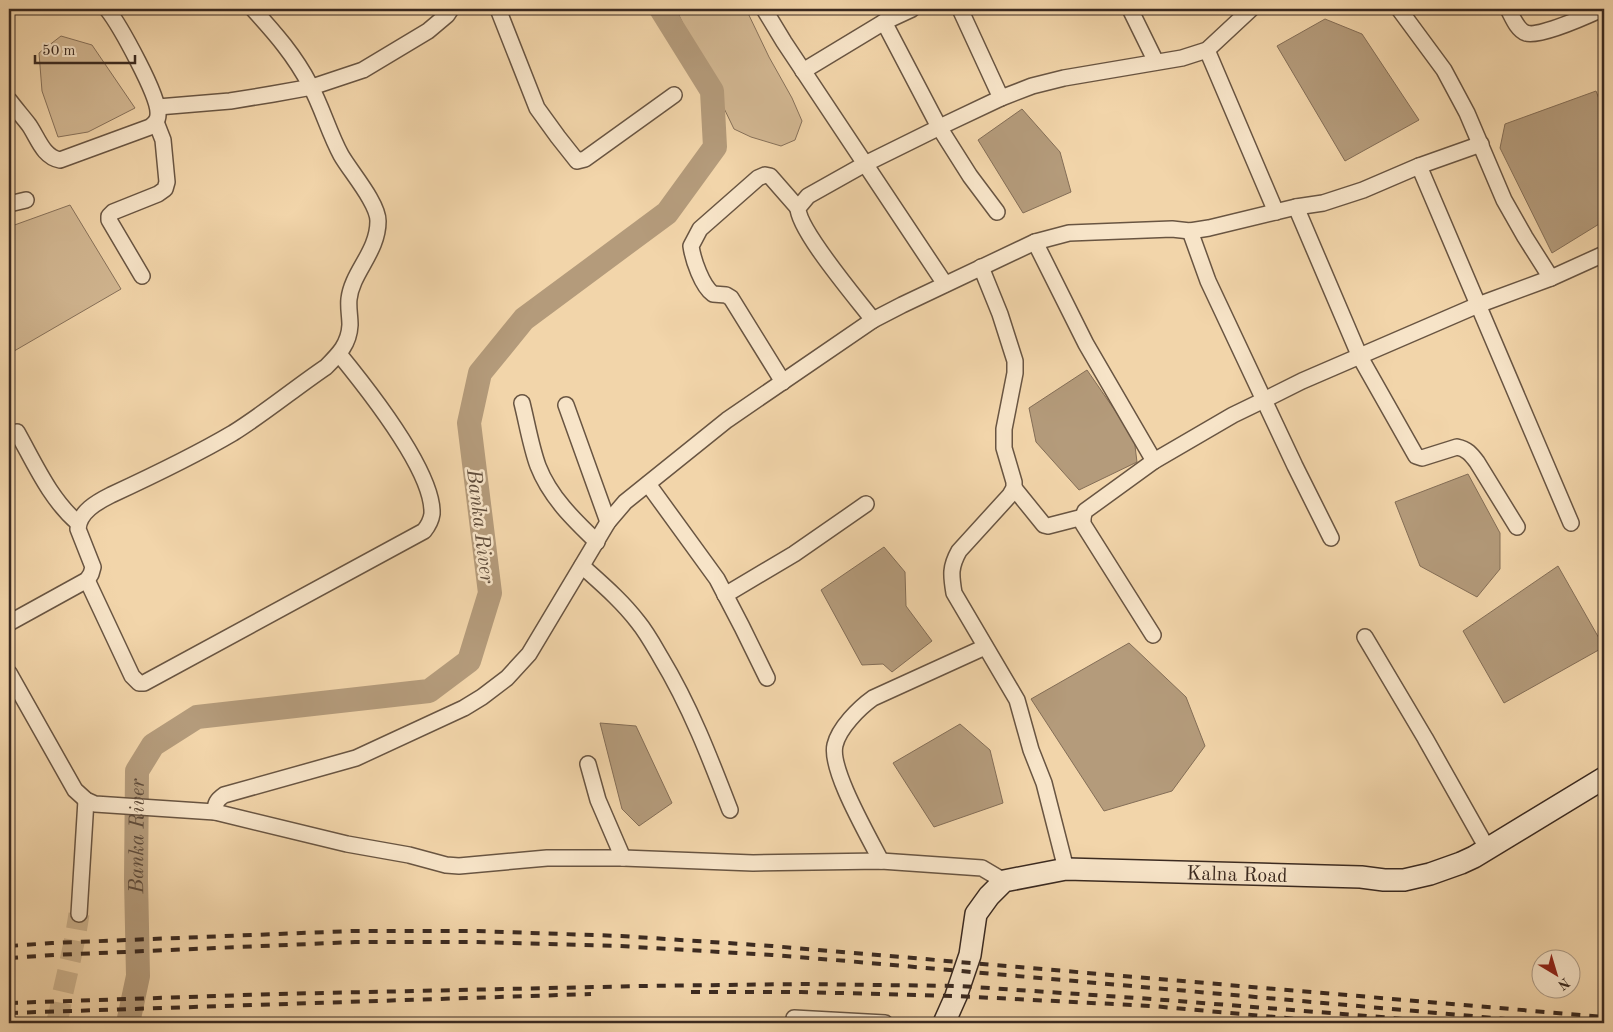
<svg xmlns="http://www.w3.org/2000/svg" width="1613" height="1032" viewBox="0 0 1613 1032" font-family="'Old Standard TT',serif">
<rect width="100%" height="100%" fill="#f2d5aa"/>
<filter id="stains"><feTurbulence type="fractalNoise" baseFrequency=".004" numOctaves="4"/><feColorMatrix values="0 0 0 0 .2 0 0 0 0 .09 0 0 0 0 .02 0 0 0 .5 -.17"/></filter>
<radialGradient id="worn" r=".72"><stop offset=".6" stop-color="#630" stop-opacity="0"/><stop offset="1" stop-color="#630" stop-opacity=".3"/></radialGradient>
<g fill="#d3b893" stroke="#87715a">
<polygon points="676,9 746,9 769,57 792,98 802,121 795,140 781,146 751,137 734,129"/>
<polygon points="61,36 92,45 135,108 88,132 58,137 42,91 39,53"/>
<polygon points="70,205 121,289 9,354 9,227"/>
</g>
<g fill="#b49b7b" stroke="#846e57">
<polygon points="1325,19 1362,34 1419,120 1345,161 1277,46"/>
<polygon points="1596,91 1604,112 1604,221 1552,253 1500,148 1505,124"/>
<polygon points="1022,109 1060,152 1071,192 1023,213 978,140"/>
<polygon points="1087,370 1134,438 1137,462 1079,490 1036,442 1029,408"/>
<polygon points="1468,474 1500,533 1500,569 1477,597 1420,566 1395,502"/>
<polygon points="884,547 905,572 906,606 932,641 892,672 883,664 862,665 821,590"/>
<polygon points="1558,566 1604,647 1504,703 1463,631"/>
<polygon points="1129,643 1186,697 1205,746 1172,791 1104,811 1031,699"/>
<polygon points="600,723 636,726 672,803 639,826 622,809"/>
<polygon points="960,724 990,750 1003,803 934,827 893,763"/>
</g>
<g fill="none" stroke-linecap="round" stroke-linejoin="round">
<path stroke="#b49b7b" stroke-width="24" id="s1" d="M128 1023 138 976 136 879 137 771 153 745 197 717 429 691 469 661 490 593 469 423 480 373 524 319 667 213 715 147 712 91 661 9"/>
<path stroke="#cdb38e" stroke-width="21" stroke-dasharray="21 11" stroke-linecap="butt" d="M56 1023C60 1013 61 1003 63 992 69 966 75 941 79 914"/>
<g stroke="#695542" stroke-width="18">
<g id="street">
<polyline points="498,9 537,108 558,137 577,161 585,159 674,95"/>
<polyline points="764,9 784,42 945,284"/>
<polyline points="960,9 1001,98"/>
<polyline points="1130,9 1156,62"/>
<polyline points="1399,9 1444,70 1467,113 1504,200 1525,237 1551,278"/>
<path d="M1508 9C1512 16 1517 30 1526 33 1538 38 1589 15 1602 9"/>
<polyline points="884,22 939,127 970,176 997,212"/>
<polyline points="1207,50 1276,212"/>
<polyline points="803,71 884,22 912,9"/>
<path d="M9 100C15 108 22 116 29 125 38 138 43 157 60 160L150 127C154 124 158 121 158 115 160 97 119 24 107 9"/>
<polyline points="158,107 230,101 273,94 312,87 363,70 428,31 447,15 451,9"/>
<polyline points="1419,166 1571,523"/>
<polyline points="9,204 26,200"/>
<path d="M1296 207 1360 357 1416 456 1422 458 1457 447C1467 449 1471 454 1477 462L1517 527"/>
<polyline points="1190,231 1208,281 1295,466 1331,538"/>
<polyline points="1035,242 1086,344 1154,461"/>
<path d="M981 267 1000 314 1015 361V373L1004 429V448L1014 482V488L1010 495 959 551C950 567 951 575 954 593L1017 700 1031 750 1044 783 1066 869"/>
<polyline points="142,276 109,220 109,216 113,212 158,194 165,189 167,182 163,140 156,122"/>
<path d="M873 320C857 299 798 230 798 208L808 196 865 164 944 125 1001 98 1032 86 1064 78 1182 58 1207 50 1251 9"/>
<path d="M783 382 731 298 726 295 713 294C702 286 693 260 691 246L700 229 758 178 765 175 770 176 798 208"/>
<path d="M522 403C527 423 531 447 538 466 550 497 574 520 597 542"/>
<polyline points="566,405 608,522"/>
<path d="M17 432C35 464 50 499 78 523"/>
<polyline points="648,484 717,579 742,627 767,678"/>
<polyline points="1014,488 1044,525 1048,526 1083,517"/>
<path d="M582 566C602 584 622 601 638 622 647 633 654 646 661 658 690 706 710 758 730 810"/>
<path d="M87 580 132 676 139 683H144L424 531C428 526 431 521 432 514 434 472 366 387 339 354"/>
<polyline points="725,595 794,554 866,504"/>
<path d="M9 623 87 580 91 574 93 567 78 529C79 512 97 502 111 495 152 476 194 456 233 433 265 413 295 388 326 367 339 354 349 344 350 325 350 316 348 307 349 299 352 272 378 252 378 221 378 203 350 171 341 155 329 133 322 107 310 85 295 56 275 33 253 9"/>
<polyline points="1153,635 1083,524 1083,517 1085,511 1154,461 1233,415 1264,400 1302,381 1478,305 1551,278 1604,254"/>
<polyline points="1365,637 1425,738 1487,848"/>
<polyline points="9,673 75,790 86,800 95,804 215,812 347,844 409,855 446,865 459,866 547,858 623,858 753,863 881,861 982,868 1004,881"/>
<polyline points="588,764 598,800 623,858"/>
<path d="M215 812C215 803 217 800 224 795L356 758 464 708 482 697 507 678 529 654 608 522 625 502 727 420 873 320 902 305 1035 242 1069 233 1172 229 1190 231 1209 228 1296 207 1323 203 1363 190 1419 166 1481 144"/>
<path d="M881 861C869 837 829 769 835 745 839 728 859 708 873 698L985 647"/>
<polyline points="79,914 86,800"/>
<polyline points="794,1018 885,1023"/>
</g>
</g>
<g stroke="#3b2a20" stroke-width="24">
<g id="secondary">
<path id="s2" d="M944 1023 956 996 970 955 976 914 989 896 1004 881 1066 869 1361 877 1384 880H1404L1430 874 1461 863 1474 857 1604 778"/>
</g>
</g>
<use href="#street" stroke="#f7e4c8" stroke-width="15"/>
<use href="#secondary" stroke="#f7e4c8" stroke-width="21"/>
<g stroke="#3b2a20" stroke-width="4" stroke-dasharray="9 9" stroke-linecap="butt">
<polyline points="9,946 52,943 352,931 476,931 621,936 772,946 1604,1017"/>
<polyline points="9,958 54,955 355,942 473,942 619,946 772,955 847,961 1551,1023"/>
<polyline points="691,992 801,992 956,996 1152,1006 1342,1023"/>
<polyline points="9,1003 276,994 643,986 802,984 959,986 1152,999 1381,1017 1446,1023"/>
<polyline points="9,1013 591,994"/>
</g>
</g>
<g text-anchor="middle" stroke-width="5" stroke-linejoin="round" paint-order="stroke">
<g font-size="20" fill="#3b2a20" stroke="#f7e4c8">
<text dy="7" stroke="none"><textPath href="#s2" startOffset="392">Kalna Road</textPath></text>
</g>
<g font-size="21" font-style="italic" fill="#5f4c3b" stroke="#f7e4c8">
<text transform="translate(481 526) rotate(83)" y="7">Banka River</text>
<text dy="7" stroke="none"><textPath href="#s1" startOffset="188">Banka River</textPath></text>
</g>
</g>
<rect width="1613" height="1032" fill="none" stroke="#f2d5aa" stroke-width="30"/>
<rect x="10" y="10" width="1593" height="1012" fill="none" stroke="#3b2a20" stroke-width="2.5"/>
<rect x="15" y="15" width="1583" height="1002" fill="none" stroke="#3b2a20"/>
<g transform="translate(1556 974) rotate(142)"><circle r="24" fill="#f7e4c8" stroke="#ac9a85"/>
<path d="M0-4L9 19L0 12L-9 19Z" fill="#8f2418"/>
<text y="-8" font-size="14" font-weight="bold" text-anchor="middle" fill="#3b2a20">N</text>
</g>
<path d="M35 55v8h100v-8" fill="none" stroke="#3b2a20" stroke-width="2.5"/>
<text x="42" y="55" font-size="15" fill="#3b2a20" stroke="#f7e4c8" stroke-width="4" paint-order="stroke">50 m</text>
<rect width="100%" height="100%" filter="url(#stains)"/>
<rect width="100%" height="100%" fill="url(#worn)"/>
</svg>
